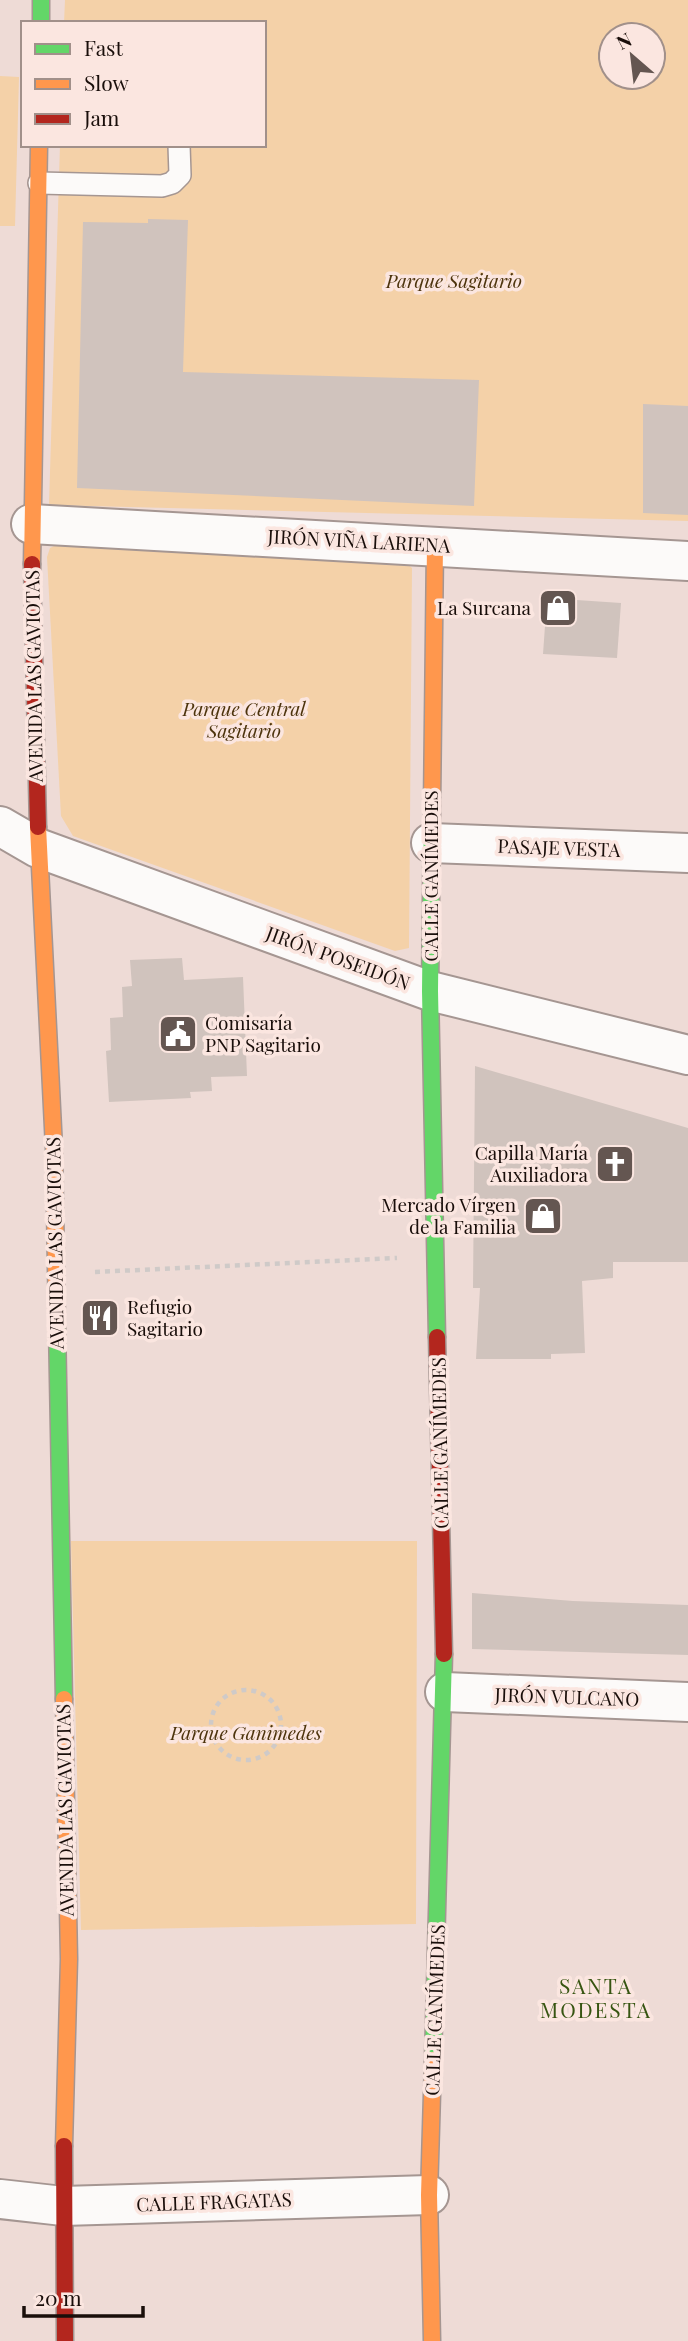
<svg xmlns="http://www.w3.org/2000/svg" width="688" height="2341" viewBox="0 0 688 2341" font-family="'Playfair Display',serif">
<rect width="100%" height="100%" fill="#eedbd6"/>
<g fill="#f4d1a8" fill-rule="evenodd">
<path d="M65 0H688V521L49 505 60 145H264V23H64ZM611 35H653V77H611Z"/>
<polygon points="0,76 19,77 15,226 0,226"/>
<polygon points="58,544 406,563 412,568 409,948 395,951 73,836 61,816 47,557 50,548"/>
<polygon points="71,1541 417,1541 416,1924 81,1930"/>
</g>
<g fill="#d0c3bd">
<polygon points="148,219 188,220 183,372 479,380 474,506 77,488 83,222 148,223"/>
<polygon points="643,404 688,406 688,515 643,513"/>
<polygon points="547,598 621,603 617,658 543,654"/>
<polygon points="182,958 184,980 243,977 247,1076 211,1077 212,1091 190,1092 191,1098 109,1102 106,1051 111,1050 110,1018 123,1017 122,987 132,986 130,960"/>
<polygon points="475,1066 688,1128 688,1262 613,1262 613,1278 582,1281 585,1353 551,1354 551,1359 476,1359 480,1288 473,1288"/>
<polygon points="472,1593 573,1601 688,1605 688,1655 472,1649"/>
</g>
<g fill="none" stroke-linecap="round" stroke-linejoin="round">
<g stroke="#a59692" stroke-width="24">
<polyline id="lane" points="39,183 162,186 172,183 180,175 179,145"/>
</g>
<g stroke="#a59692" stroke-width="42">
<g id="street">
<polyline points="31,524 688,561"/>
<polyline points="0,826 38,848 430,991 688,1055"/>
<polyline points="431,843 688,853"/>
<polyline points="445,1692 688,1702"/>
<polyline points="0,2199 63,2206 429,2195"/>
</g>
</g>
<g stroke="#a59692" stroke-width="19">
<g id="fast">
<polyline points="41,0 41,23"/>
<polyline points="432,806 430,991 437,1337"/>
<polyline points="57,1325 64,1699"/>
<polyline points="433,2060 444,1654"/>
</g>
</g>
<g stroke="#a59692" stroke-width="19">
<g id="slow">
<polyline points="32,564 39,145"/>
<polyline points="432,806 435,545"/>
<polyline points="38,827 54,1148 57,1325"/>
<polyline points="64,1699 69,1959 64,2146"/>
<polyline points="432,2341 429,2195 433,2060"/>
</g>
</g>
<g stroke="#a59692" stroke-width="19">
<g id="jam">
<polyline points="32,564 38,827"/>
<polyline points="437,1337 444,1654"/>
<polyline points="64,2146 65,2341"/>
</g>
</g>
<g stroke="#cfcac8" stroke-width="4.5" stroke-dasharray="5 5" stroke-linecap="butt">
<polyline points="95,1272 397,1258"/>
<circle cx="246" cy="1725" r="35"/>
</g>
<use href="#lane" stroke="#fcfaf9" stroke-width="21"/>
<use href="#street" stroke="#fcfaf9" stroke-width="38"/>
<use href="#fast" stroke="#63d668" stroke-width="16"/>
<use href="#slow" stroke="#ff974d" stroke-width="16"/>
<use href="#jam" stroke="#b3261e" stroke-width="16"/>
</g>
<defs>
<g id="shop-square" transform="scale(2.0125)"><rect x="-9" y="-9" width="18" height="18" rx="4" fill="#645651" stroke="#fbe6e0"/><path d="M-5-2.5h2.3a2.7 3.5 0 0 1 5.4 0H5L5.5 6h-11ZM-1.5-2.5h3a1.5 2.3 0 0 0-3 0Z" fill="#fff"/></g>
<g id="civic-square" transform="scale(2.0125)"><rect x="-9" y="-9" width="18" height="18" rx="4" fill="#645651" stroke="#fbe6e0"/><path d="M-.6-6.5H3V-4.5H.6V-3L4-1V1h2V6H-6V1h2V-1L-.6-3ZM-1.2 2.5V6h2.4V2.5Z" fill="#fff"/></g>
<g id="church-square" transform="scale(2.0125)"><rect x="-9" y="-9" width="18" height="18" rx="4" fill="#645651" stroke="#fbe6e0"/><path d="M-1.2-6h2.4v3.5h3.3v2.4h-3.3V6h-2.4V-.1h-3.3v-2.4h3.3Z" fill="#fff"/></g>
<g id="restaurant-square" transform="scale(2.0125)"><rect x="-9" y="-9" width="18" height="18" rx="4" fill="#645651" stroke="#fbe6e0"/><path d="M-5-6h1v4h1v-4h1v4h1v-4h1v5L-1.5 .5V6h-2V.5L-5-1ZM5-6V6H3V1.5H1.5Q1.5-4 5-6Z" fill="#fff"/></g>
</defs>
<g fill-rule="evenodd">
<use href="#shop-square" x="558" y="608"/>
<use href="#civic-square" x="178" y="1034"/>
<use href="#church-square" x="615" y="1164"/>
<use href="#shop-square" x="543" y="1216"/>
<use href="#restaurant-square" x="100" y="1318"/>
</g>
<g text-anchor="middle" stroke-width="7" stroke-linejoin="round" paint-order="stroke">
<g font-size="19" font-style="italic" fill="#4d340d" stroke="#fbe6e0">
<text x="454" y="288">Parque Sagitario</text>
<text x="244" y="716">Parque Central<tspan x="244" dy="22">Sagitario</tspan></text>
<text x="246" y="1740">Parque Ganimedes</text>
</g>
<g font-size="19" fill="#190e0a" stroke="#fbe6e0">
<text transform="translate(359 541) rotate(3)" y="7">JIRÓN VIÑA LARIENA</text>
<text transform="translate(34 676) rotate(-91)" y="7">AVENIDA LAS GAVIOTAS</text>
<text transform="translate(559 848) rotate(2)" y="7">PASAJE VESTA</text>
<text transform="translate(431 876) rotate(-90)" y="7">CALLE GANÍMEDES</text>
<text transform="translate(338 958) rotate(20)" y="7">JIRÓN POSEIDÓN</text>
<text transform="translate(55 1243) rotate(-91)" y="7">AVENIDA LAS GAVIOTAS</text>
<text transform="translate(440 1443) rotate(-91)" y="7">CALLE GANÍMEDES</text>
<text transform="translate(567 1697) rotate(2)" y="7">JIRÓN VULCANO</text>
<text transform="translate(65 1810) rotate(-91)" y="7">AVENIDA LAS GAVIOTAS</text>
<text transform="translate(435 2010) rotate(-88)" y="7">CALLE GANÍMEDES</text>
<text transform="translate(214 2202) rotate(-2)" y="7">CALLE FRAGATAS</text>
</g>
<g font-size="19" fill="#190e0a" stroke="#fbe6e0" text-anchor="end">
<text x="531" y="615">La Surcana</text>
<text x="205" y="1030" text-anchor="start">Comisaría<tspan x="205" dy="22">PNP Sagitario</tspan></text>
<text x="588" y="1160">Capilla María<tspan x="588" dy="22">Auxiliadora</tspan></text>
<text x="516" y="1212">Mercado Vírgen<tspan x="516" dy="22">de la Familia</tspan></text>
<text x="127" y="1314" text-anchor="start">Refugio<tspan x="127" dy="22">Sagitario</tspan></text>
</g>
<g font-size="21" letter-spacing="2" fill="#375512" stroke="#fbe6e0">
<text x="596" y="1994">SANTA<tspan x="596" dy="24">MODESTA</tspan></text>
</g>
</g>
<rect x="21" y="21" width="245" height="126" fill="#fbe6e0" stroke="#a1908a" stroke-width="2"/>
<rect x="35" y="44" width="35" height="10" fill="#63d668" stroke="#a1908a" stroke-width="2"/>
<text x="84" y="56" font-size="21" fill="#190e0a">Fast</text>
<rect x="35" y="79" width="35" height="10" fill="#ff974d" stroke="#a1908a" stroke-width="2"/>
<text x="84" y="91" font-size="21" fill="#190e0a">Slow</text>
<rect x="35" y="114" width="35" height="10" fill="#b3261e" stroke="#a1908a" stroke-width="2"/>
<text x="84" y="126" font-size="21" fill="#190e0a">Jam</text>
<g transform="translate(632 56) rotate(332)"><circle r="33" fill="#fbe6e0" stroke="#a1908a" stroke-width="2"/>
<path d="M0-5L12 26L0 18L-12 26Z" fill="#645651"/>
<text y="-10" font-size="19" font-weight="bold" text-anchor="middle" fill="#190e0a">N</text>
</g>
<path d="M24 2306v10h119v-10" fill="none" stroke="#190e0a" stroke-width="3.5"/>
<text x="35" y="2306" font-size="21" fill="#190e0a" stroke="#fbe6e0" stroke-width="5" paint-order="stroke">20 m</text>
</svg>
